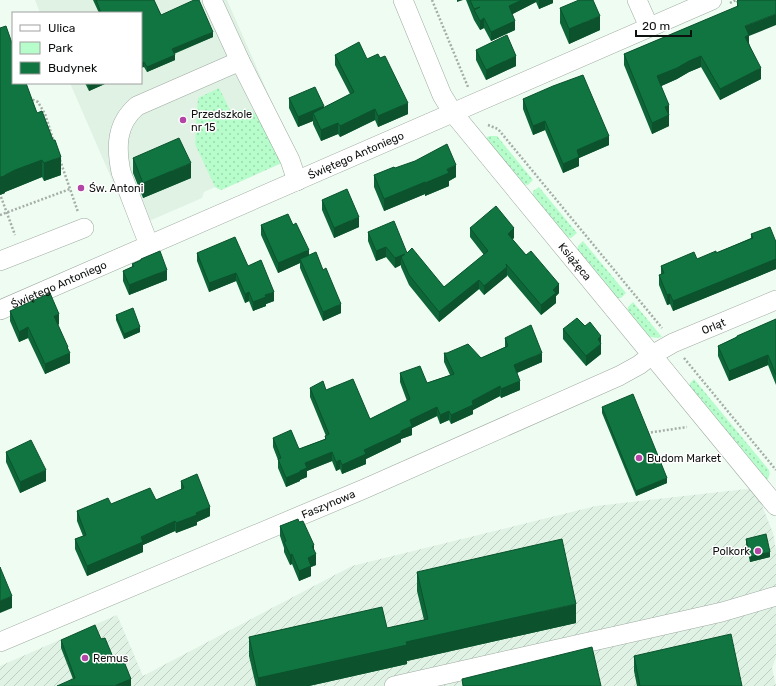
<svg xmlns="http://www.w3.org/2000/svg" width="776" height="686" viewBox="0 0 776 686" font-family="Rubik,sans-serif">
<defs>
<pattern id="industrial-furrows" width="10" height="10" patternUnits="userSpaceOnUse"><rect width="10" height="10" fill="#dff2e4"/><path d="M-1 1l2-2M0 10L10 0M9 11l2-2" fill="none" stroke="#becec2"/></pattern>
<pattern id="green-dots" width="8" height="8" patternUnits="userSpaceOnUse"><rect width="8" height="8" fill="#b7fdcb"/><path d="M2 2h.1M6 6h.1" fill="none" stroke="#9cd8ad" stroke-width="1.8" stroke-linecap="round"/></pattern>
</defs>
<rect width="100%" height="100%" fill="#effcf2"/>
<polygon fill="#dff2e4" points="35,0 227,0 296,157 221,190 215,187 204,192 202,198 133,228 70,83 141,83 141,13 40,13"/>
<polygon fill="url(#industrial-furrows)" points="755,488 773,533 776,550 776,657 772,668 776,686 0,686 0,666 117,615 143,676 352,566 596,506"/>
<g fill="url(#green-dots)">
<path d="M219 88 232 114C242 108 251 106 259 118 262 123 264 130 267 135 273 144 280 153 286 161L221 190 215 187 195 144 198 98Z"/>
<polygon points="489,136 497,136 533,180 528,185 522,184 485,139"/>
<polygon points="539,187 577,233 571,238 565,237 533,197 533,191"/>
<polygon points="583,241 626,293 621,298 615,298 577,252 578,246"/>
<path d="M633 302 662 337C656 338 653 338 647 336L627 312 628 307Z"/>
<path d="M694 379 769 470C770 475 769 478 766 482L689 388 690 383Z"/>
</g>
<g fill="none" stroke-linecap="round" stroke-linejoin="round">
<g stroke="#9eaaa1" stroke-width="20">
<g id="minor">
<polyline points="212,0 240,61 290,160 297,181"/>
<path id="s1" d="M403 0 442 95 453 113 776 506"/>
<polyline points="637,0 649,27"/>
<path d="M149 245 121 172C116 147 116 124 137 106L240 61"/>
<polyline points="0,261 84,228"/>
<path id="s2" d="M0 310 712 0"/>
<path id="s3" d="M0 642 364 489 619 376 639 365 652 355 673 343 776 300"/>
<polyline points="394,686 722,612 776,596"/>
</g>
</g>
<g stroke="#a4aea7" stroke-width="2.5" stroke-dasharray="2 2" stroke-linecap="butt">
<polyline points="432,0 468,87"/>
<polyline points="730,3 736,0"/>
<polyline points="29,98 38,102 45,114 54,142"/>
<polyline points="488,125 498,129 662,328"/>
<polyline points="60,160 78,212"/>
<polyline points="1,197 15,235"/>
<polyline points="0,215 70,189"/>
<polyline points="684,358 776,470"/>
<polyline points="647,433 687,427"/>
</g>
<use href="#minor" stroke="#fff" stroke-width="19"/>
</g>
<g fill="#0e6537">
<polygon points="93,0 154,0 161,15 213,37 174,54 175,60 147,72 144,67 141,13 99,13"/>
<polygon points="466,0 553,0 553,3 539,9 536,2 512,14 515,30 491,41 484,28 480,30 474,20"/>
<polygon points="737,1 749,36 749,43 761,79 720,100 701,67 689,72 677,79 661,86 669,116 669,126 652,134 624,65 624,54 737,7"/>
<polygon points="560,8 600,30 569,44 560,23"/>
<polygon points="476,50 516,66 486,80 476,60"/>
<polygon points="335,55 367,59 408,114 378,127 375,120 340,137 338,134 321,141 313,124 313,121 298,127 289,108 289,98 324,108 350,94 335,65"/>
<polygon points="85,83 107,83 89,91"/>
<polygon points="523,99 609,145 579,158 579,166 563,173 545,130 533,135 523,109"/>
<polygon points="37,113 61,175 44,181 42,177 15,188 5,192 5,193 0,195"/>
<polygon points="133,158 191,178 143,198 133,173"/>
<polygon points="395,168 456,177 449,181 449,186 425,196 425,194 384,211 374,187 374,175"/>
<polygon points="322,200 359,227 334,238 322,210"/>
<polygon points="261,225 293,225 309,255 341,313 323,321 300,268 300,263 278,273 261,235"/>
<polygon points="470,228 514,238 512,239 559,293 556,296 556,303 541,315 507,275 507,276 484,295 479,289 439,322 409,285 401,267 401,265 395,268 386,257 376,261 368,241 368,232 407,253 444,287 484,255 470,237"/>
<polygon points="751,234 776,242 776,269 673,311 670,304 667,305 659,285 659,275 661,275 661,266 697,259 716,253 751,238"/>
<polygon points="197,253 248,266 274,301 266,304 266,306 253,311 249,301 245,303 236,281 209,292 197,261"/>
<polygon points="141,259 167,280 129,295 123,281 123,271 132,267 132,264 141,260"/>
<polygon points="10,311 59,324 58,325 68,349 70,363 45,374 28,338 19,342 10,321"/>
<polygon points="116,315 140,332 124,339 116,320"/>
<polygon points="776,319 776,385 768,365 729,381 718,356 718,346 737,337"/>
<polygon points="585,326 601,336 601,354 586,366 563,339 563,329"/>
<polygon points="505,338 542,362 517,373 520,390 501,398 500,396 473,410 473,414 451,424 449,420 440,424 437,416 412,428 412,435 401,439 401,442 366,459 366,464 342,474 340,469 336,471 332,461 307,471 307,477 300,480 300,481 286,487 278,468 278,460 273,447 273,438 299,449 325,439 325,436 326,436 310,397 310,388 326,390 370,419 407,401 400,382 400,373 427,383 450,375 444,362 444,353 481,358 505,347"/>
<polygon points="602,407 667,483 636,496 602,413"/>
<polygon points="6,452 46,481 20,493 6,462"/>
<polygon points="181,481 210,516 197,522 197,525 176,533 175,531 143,545 143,552 87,576 75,549 75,539 83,536 77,521 77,511 111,504 156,500 181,490"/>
<polygon points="299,522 314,549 316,565 311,567 311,576 299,581 292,564 290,565 284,552 284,548 280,536 280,526"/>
<polygon points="746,539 770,557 750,562 746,544"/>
<polygon points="417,572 576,623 407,661 407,664 309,686 256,686 249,656 249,637 387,628 424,620 417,591"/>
<polygon points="101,639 115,662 131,686 73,679 61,648 61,640"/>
<polygon points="634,656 742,686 637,686 634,671"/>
</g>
<g fill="#0b522d">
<polygon points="457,0 463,0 457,2"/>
<polygon points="522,0 536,0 536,2 509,16 509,6"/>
<polygon points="539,0 553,0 553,3 539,9"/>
<polygon points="776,14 776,25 749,36 749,46 745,48 745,26"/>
<polygon points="600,16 600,30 569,44 569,29"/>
<polygon points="484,18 484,28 480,30 480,21"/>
<polygon points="515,21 515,30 491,41 491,32"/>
<polygon points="213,32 213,37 172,54 172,49"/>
<polygon points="175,55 175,60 147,72 147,67"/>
<polygon points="516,56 516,66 486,80 486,70"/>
<polygon points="701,56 701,67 689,72 677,79 657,88 657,76 689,61"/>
<polygon points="144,62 144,67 141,68 141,63"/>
<polygon points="761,68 761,79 720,100 720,89"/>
<polygon points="95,83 107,83 89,91 89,86"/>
<polygon points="408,103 408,114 378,127 378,116"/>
<polygon points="669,105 669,126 652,134 652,123 665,107"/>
<polygon points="324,106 324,116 313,113 313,121 298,127 298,117"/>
<polygon points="375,109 375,120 340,137 340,126"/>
<polygon points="545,121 545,130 533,135 533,126"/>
<polygon points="338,123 338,134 321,141 321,130"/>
<polygon points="609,136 609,145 579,158 579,166 563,173 563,164 577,150"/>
<polygon points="61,157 61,175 44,181 44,163"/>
<polygon points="42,160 42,177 15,188 5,192 5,193 0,195 0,177 15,170"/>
<polygon points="191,163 191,178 143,198 143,183"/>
<polygon points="456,165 456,177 449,181 449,186 425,196 425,183 447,169"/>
<polygon points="425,182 425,194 384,211 384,199"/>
<polygon points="359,217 359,227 334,238 334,228"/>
<polygon points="514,228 514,238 508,243 508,234"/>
<polygon points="386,247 386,257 376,261 376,251"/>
<polygon points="309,250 309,260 300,259 300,263 278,273 278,263"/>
<polygon points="405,254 401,257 401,265 395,268 395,258"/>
<polygon points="776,259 776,269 673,311 673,301"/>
<polygon points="507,267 507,276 484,295 484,286"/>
<polygon points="167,270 167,280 129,295 129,285"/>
<polygon points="236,273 236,281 209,292 209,283"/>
<polygon points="479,280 479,289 439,322 439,312"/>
<polygon points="559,284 559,293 556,296 556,303 541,315 541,305 553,290"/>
<polygon points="249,292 249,301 245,303 245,294"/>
<polygon points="274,292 274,301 266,304 266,306 253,311 253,302 265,295"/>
<polygon points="670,294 670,304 667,305 667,295"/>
<polygon points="341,304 341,313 323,321 323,312"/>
<polygon points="59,314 59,324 54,326 54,316"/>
<polygon points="28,327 28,338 19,342 19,332"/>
<polygon points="140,327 140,332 124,339 124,334"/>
<polygon points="601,336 601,354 586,366 586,356 598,339"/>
<polygon points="68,347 68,354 70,353 70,363 45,374 45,364"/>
<polygon points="542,353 542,362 514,374 514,365"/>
<polygon points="768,355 768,365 729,381 729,371"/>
<polygon points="520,381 520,390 501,398 501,389"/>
<polygon points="500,386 500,396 473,410 473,414 451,424 451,415 472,401"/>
<polygon points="437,407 437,416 412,428 412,435 401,439 401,442 366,459 366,464 342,474 342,465 410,420"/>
<polygon points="449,411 449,420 440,424 440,415"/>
<polygon points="332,452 332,461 307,471 307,477 300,480 300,481 286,487 286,478 305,463"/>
<polygon points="340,460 340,469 336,471 336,462"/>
<polygon points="46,470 46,481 20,493 20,482"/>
<polygon points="667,478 667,483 636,496 636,491"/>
<polygon points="210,507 210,516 197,522 197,525 176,533 176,523 196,513"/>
<polygon points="175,521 175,531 143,545 143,552 87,576 87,566 141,537"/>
<polygon points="314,545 314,555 316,554 316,565 311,567 311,576 299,581 299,571 308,558 312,546"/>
<polygon points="770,552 770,557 750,562 750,557"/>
<polygon points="292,554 292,564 290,565 290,555"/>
<polygon points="12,596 12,608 0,613 0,601"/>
<polygon points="576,604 576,623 407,661 407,664 309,686 258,686 258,678 406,642"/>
<polygon points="131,679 131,686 114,686"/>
</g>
<g fill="#107540" stroke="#0b522d">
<polygon points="96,0 154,0 161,15 194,0 199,0 213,32 172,49 175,55 147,67 144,62 141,63 141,13 101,13"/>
<polygon points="470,0 522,0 509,6 515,21 491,32 484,18 480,21 474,10 480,7 474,9"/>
<polygon points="579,0 593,0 600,16 569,29 560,8"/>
<polygon points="738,0 776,0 776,14 745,26 749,35 745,37 761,68 720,89 701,56 689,61 677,68 657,76 669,105 665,107 669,115 652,123 624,54 738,6 737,1"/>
<polygon points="6,26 13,46 13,83 26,83 37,113 42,111 53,140 55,140 61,157 44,163 42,160 15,170 5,175 5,176 0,177 0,28"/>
<polygon points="507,35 516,56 486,70 476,50"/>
<polygon points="359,42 367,59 378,54 380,58 385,56 408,103 378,116 375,109 340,126 338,123 321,130 313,113 354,92 335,55"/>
<polygon points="583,75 609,136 577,150 579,157 563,164 545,121 533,126 523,99 553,86"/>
<polygon points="88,83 95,83 89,86"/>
<polygon points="315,87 324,106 298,117 289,98"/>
<polygon points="179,138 191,163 143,183 133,158"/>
<polygon points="447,144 456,165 447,169 449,173 425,183 425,182 384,199 374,175 394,167 395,168 415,161"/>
<polygon points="347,189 359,217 334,228 322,200"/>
<polygon points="496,206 514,228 508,234 526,255 531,251 559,284 553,290 556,293 541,305 506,264 507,267 484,286 479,280 439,312 409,275 401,257 405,254 395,258 386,247 376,251 368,232 394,221 407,253 412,248 444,287 488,251 470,228"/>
<polygon points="288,214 293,225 296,223 309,250 278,263 261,225"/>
<polygon points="770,227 776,242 776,259 673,301 670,294 667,295 659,275 664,273 661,266 694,252 697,259 716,251 716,253 753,238 751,234"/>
<polygon points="235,237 248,266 261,260 274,292 265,295 266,297 253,302 249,292 245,294 236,273 209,283 197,253"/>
<polygon points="160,251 167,270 129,285 123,271 134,266 132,264 141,260 141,259"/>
<polygon points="316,252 323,270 326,268 341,304 323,312 300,259"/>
<polygon points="50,293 59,314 54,316 68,347 67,347 70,353 45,364 28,327 19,332 10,311"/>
<polygon points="133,308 140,327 124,334 116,315"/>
<polygon points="577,318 585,326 590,322 601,336 598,339 601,344 586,356 563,329"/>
<polygon points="776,319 776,375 768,355 729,371 718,346 737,337 737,336"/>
<polygon points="531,325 542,353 514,365 520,381 501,389 500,386 472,401 473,405 451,415 449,411 440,415 437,407 410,420 412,426 401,431 401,433 364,450 366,454 342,465 340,460 336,462 332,452 305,463 307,468 300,471 300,472 286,478 278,459 281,458 273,438 291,430 299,449 326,439 325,436 329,434 310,388 323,381 326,390 353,379 370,419 410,399 400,373 420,366 427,383 454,374 444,353 447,353 468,344 481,358 508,346 505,338"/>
<polygon points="633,394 667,478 636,491 602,407"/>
<polygon points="31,440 46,470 20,482 6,452"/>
<polygon points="197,474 210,507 196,513 197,515 176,523 175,521 141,537 143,542 87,566 75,539 86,535 77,511 108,498 111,504 150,488 156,500 184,488 181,481"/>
<polygon points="298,519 299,522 303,521 314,545 312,546 316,554 308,558 311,566 299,571 292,554 290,555 284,542 286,541 280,526"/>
<polygon points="766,534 770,552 750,557 746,539"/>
<polygon points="562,539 576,604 406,642 407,645 258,678 249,637 382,607 387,628 428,619 417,572"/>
<polygon points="0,567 12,596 0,601"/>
<polygon points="95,625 101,639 105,638 115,662 123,659 131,679 114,686 57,686 75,678 61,640"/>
<polygon points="731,634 742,686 640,686 634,656"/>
<polygon points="592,647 601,686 463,686 462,679"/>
</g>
<g fill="#b346a4" stroke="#fff" stroke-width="1.5">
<circle cx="183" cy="120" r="4"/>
<circle cx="81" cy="188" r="4"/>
<circle cx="639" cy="458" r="4"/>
<circle cx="758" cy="551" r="4"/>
<circle cx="85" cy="658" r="4"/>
</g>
<g text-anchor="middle" stroke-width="3" stroke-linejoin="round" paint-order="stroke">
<g font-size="11" fill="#0e120f" stroke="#fff" text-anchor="start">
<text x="191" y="118">Przedszkole<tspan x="191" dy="13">nr 15</tspan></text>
<text x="89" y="192">Św. Antoni</text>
<text x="647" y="462">Budom Market</text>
<text x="750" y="555" text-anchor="end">Polkork</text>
<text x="93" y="662">Remus</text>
</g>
<g font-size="11" fill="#0e120f" stroke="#fff">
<text dy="4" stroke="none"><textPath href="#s2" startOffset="388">Świętego Antoniego</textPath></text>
<text dy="4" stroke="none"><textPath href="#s1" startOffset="316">Książęca</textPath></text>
<text dy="4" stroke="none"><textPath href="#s2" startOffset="64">Świętego Antoniego</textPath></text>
<text dy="4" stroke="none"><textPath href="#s3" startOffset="781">Orląt</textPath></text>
<text dy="4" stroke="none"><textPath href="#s3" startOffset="356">Faszynowa</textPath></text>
</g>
</g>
<rect x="12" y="12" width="130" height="72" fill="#ffffff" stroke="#9fa09f"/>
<rect x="20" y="25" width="20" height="6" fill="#ffffff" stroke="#9fa09f"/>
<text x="48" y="32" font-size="12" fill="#0e120f">Ulica</text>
<rect x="20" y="42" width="20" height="12" fill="#b7fdcb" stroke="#9fa09f"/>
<text x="48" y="52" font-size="12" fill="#0e120f">Park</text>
<rect x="20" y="62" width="20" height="12" fill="#107540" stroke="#9fa09f"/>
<text x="48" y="72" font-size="12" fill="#0e120f">Budynek</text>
<path d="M636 30v6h55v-6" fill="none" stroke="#0e120f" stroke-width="2"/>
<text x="642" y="30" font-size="12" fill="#0e120f" stroke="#ffffff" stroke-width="3" paint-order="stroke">20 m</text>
</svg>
